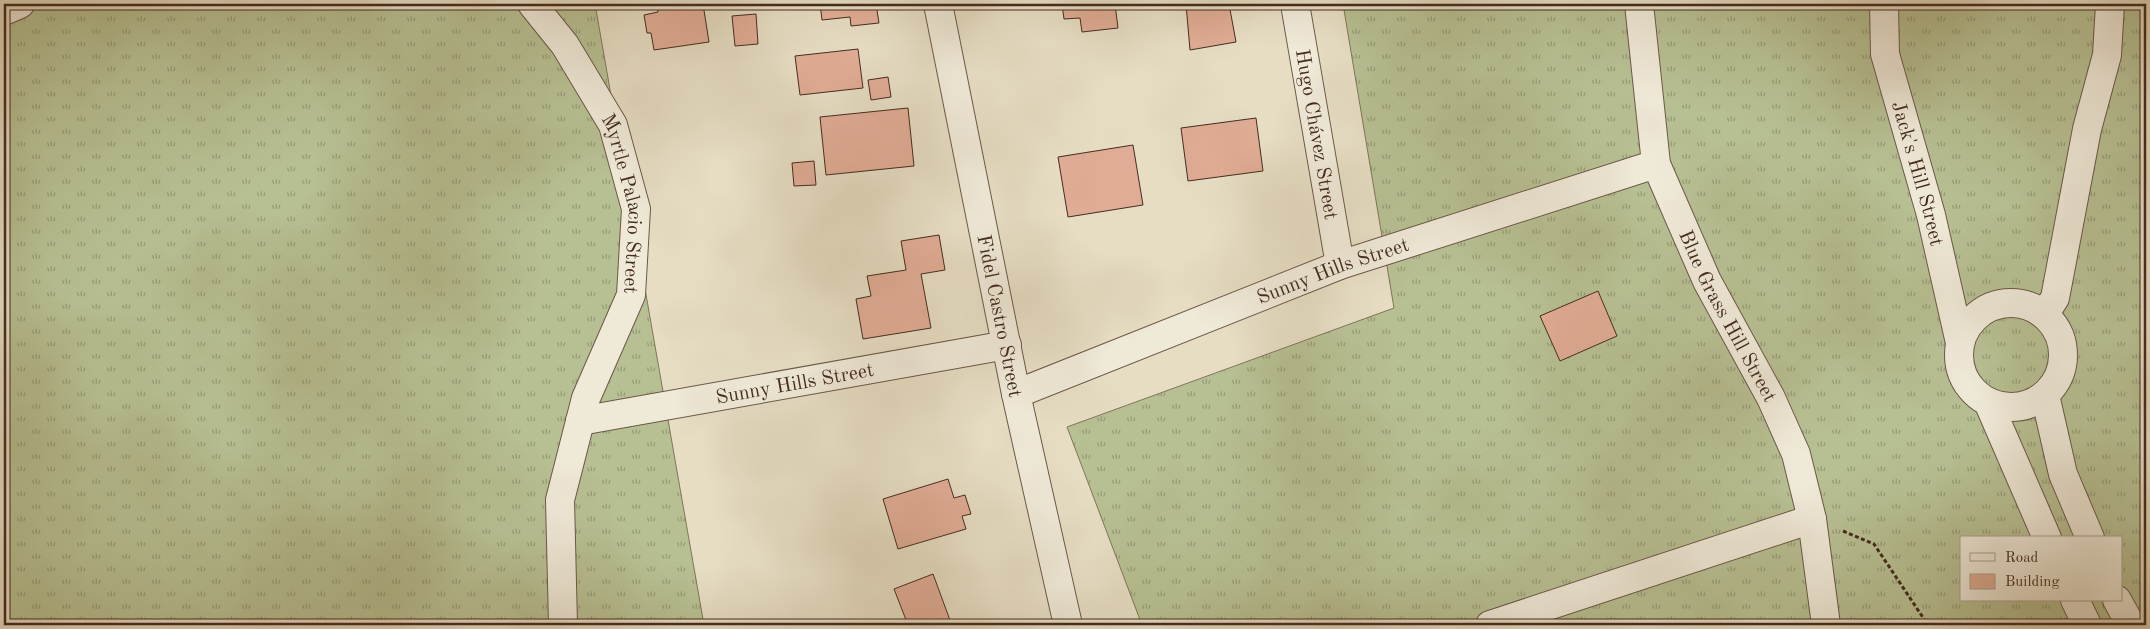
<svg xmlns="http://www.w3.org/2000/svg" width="2150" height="629" viewBox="0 0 2150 629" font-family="'Old Standard TT',serif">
<defs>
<pattern id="grass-tufts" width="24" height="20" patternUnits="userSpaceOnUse" patternTransform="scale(1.25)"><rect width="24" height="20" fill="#b7c093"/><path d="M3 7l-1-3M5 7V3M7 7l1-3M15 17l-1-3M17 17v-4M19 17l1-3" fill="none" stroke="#969c77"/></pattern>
</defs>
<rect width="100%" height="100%" fill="#e6ddc3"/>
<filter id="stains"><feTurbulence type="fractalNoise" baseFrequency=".004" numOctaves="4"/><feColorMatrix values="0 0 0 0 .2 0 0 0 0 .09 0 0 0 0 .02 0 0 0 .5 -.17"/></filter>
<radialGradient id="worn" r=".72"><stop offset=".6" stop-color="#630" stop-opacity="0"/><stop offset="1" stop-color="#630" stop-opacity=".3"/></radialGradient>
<g fill="url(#grass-tufts)" stroke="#7e7659" fill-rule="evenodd">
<polygon points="4,4 595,4 704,625 4,625"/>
<path d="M1343 4H2146V625H1142L1067 427 1394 308ZM1961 538H2121V600H1961Z"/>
</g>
<g fill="#e0ac95" stroke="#442c1f">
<polygon points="657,4 703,4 709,42 654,50 651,33 647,33 644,15 658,12"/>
<polygon points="820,4 876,4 879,23 851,26 850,17 822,20"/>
<polygon points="1062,4 1115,4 1118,28 1082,32 1080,18 1064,19"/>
<polygon points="1186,4 1229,4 1236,42 1190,50"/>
<polygon points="756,14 758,44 735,46 732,16"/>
<polygon points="858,49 863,88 800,95 795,56"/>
<polygon points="888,77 891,97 871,100 868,80"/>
<polygon points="908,108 914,166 826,175 820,117"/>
<polygon points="1256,118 1263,171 1188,181 1181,128"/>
<polygon points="1133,145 1143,205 1068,217 1058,157"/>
<polygon points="814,161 816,185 794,186 792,163"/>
<polygon points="939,235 945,270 921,274 931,328 863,339 856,299 871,296 867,276 906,270 901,241"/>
<polygon points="1598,291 1617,336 1560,361 1540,316"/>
<polygon points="948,479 954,498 965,495 971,514 962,516 966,529 898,549 883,499"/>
<polygon points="933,574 951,623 946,625 908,625 894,589"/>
</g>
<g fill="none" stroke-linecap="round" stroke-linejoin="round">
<g stroke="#6c5848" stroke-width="30">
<g id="minor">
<path id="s1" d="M532 4 565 45 613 125 636 209 631 295 586 398 560 500 563 625"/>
<path id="s2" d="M938 4 1016 394 1068 625"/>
<path id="s3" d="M1295 4 1340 265"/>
<path id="s4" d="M1639 4 1656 164 1707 281 1771 398 1796 454 1812 519 1826 625"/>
<path id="s5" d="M1884 4 1885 54 1931 215 1960 343"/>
<polyline points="4,11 20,4"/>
<circle cx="2011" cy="355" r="52"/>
<polyline points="2044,315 2055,298 2087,129 2107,55 2110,4"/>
<path id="s6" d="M1016 394 1340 265 1656 164"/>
<polyline points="2045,395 2063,474 2090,538"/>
<polyline points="1988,402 2047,538"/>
<path id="s7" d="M580 421 1007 345"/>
<polyline points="2075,600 2087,625"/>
<polyline points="2117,600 2131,625"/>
<polyline points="1490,625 1812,519"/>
</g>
</g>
<polyline stroke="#442c1f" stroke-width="3" stroke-dasharray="4 2.5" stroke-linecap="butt" points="1843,531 1874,544 1928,625"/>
<use href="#minor" stroke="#efe9d8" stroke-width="28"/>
</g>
<g text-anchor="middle" stroke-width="4.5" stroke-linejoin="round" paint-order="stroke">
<g font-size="20" fill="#442c1f" stroke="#efe9d8">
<text dy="7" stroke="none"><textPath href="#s3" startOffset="132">Hugo Chávez Street</textPath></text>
<text dy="7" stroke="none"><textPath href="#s5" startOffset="174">Jack's Hill Street</textPath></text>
<text dy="7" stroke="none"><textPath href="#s1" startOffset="226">Myrtle Palacio Street</textPath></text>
<text dy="7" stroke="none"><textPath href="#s6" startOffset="340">Sunny Hills Street</textPath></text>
<text dy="7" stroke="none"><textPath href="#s2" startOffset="318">Fidel Castro Street</textPath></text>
<text dy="7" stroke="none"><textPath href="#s4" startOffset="329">Blue Grass Hill Street</textPath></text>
<text dy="7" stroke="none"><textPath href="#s7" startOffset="218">Sunny Hills Street</textPath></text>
</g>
</g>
<rect width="2150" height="629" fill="none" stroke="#e6ddc3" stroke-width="20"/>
<rect x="5" y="5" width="2140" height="619" fill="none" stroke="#442c1f" stroke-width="2.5"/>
<rect x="10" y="10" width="2130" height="609" fill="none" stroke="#442c1f"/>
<rect x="1960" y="536" width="162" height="65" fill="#efe9d8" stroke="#ab9d8e"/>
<rect x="1970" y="553" width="25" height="8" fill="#efe9d8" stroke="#ab9d8e"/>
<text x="2005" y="562" font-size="15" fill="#442c1f">Road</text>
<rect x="1970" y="574" width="25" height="15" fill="#e0ac95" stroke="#ab9d8e"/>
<text x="2005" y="586" font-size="15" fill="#442c1f">Building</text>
<rect width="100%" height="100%" filter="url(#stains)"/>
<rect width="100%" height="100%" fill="url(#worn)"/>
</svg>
